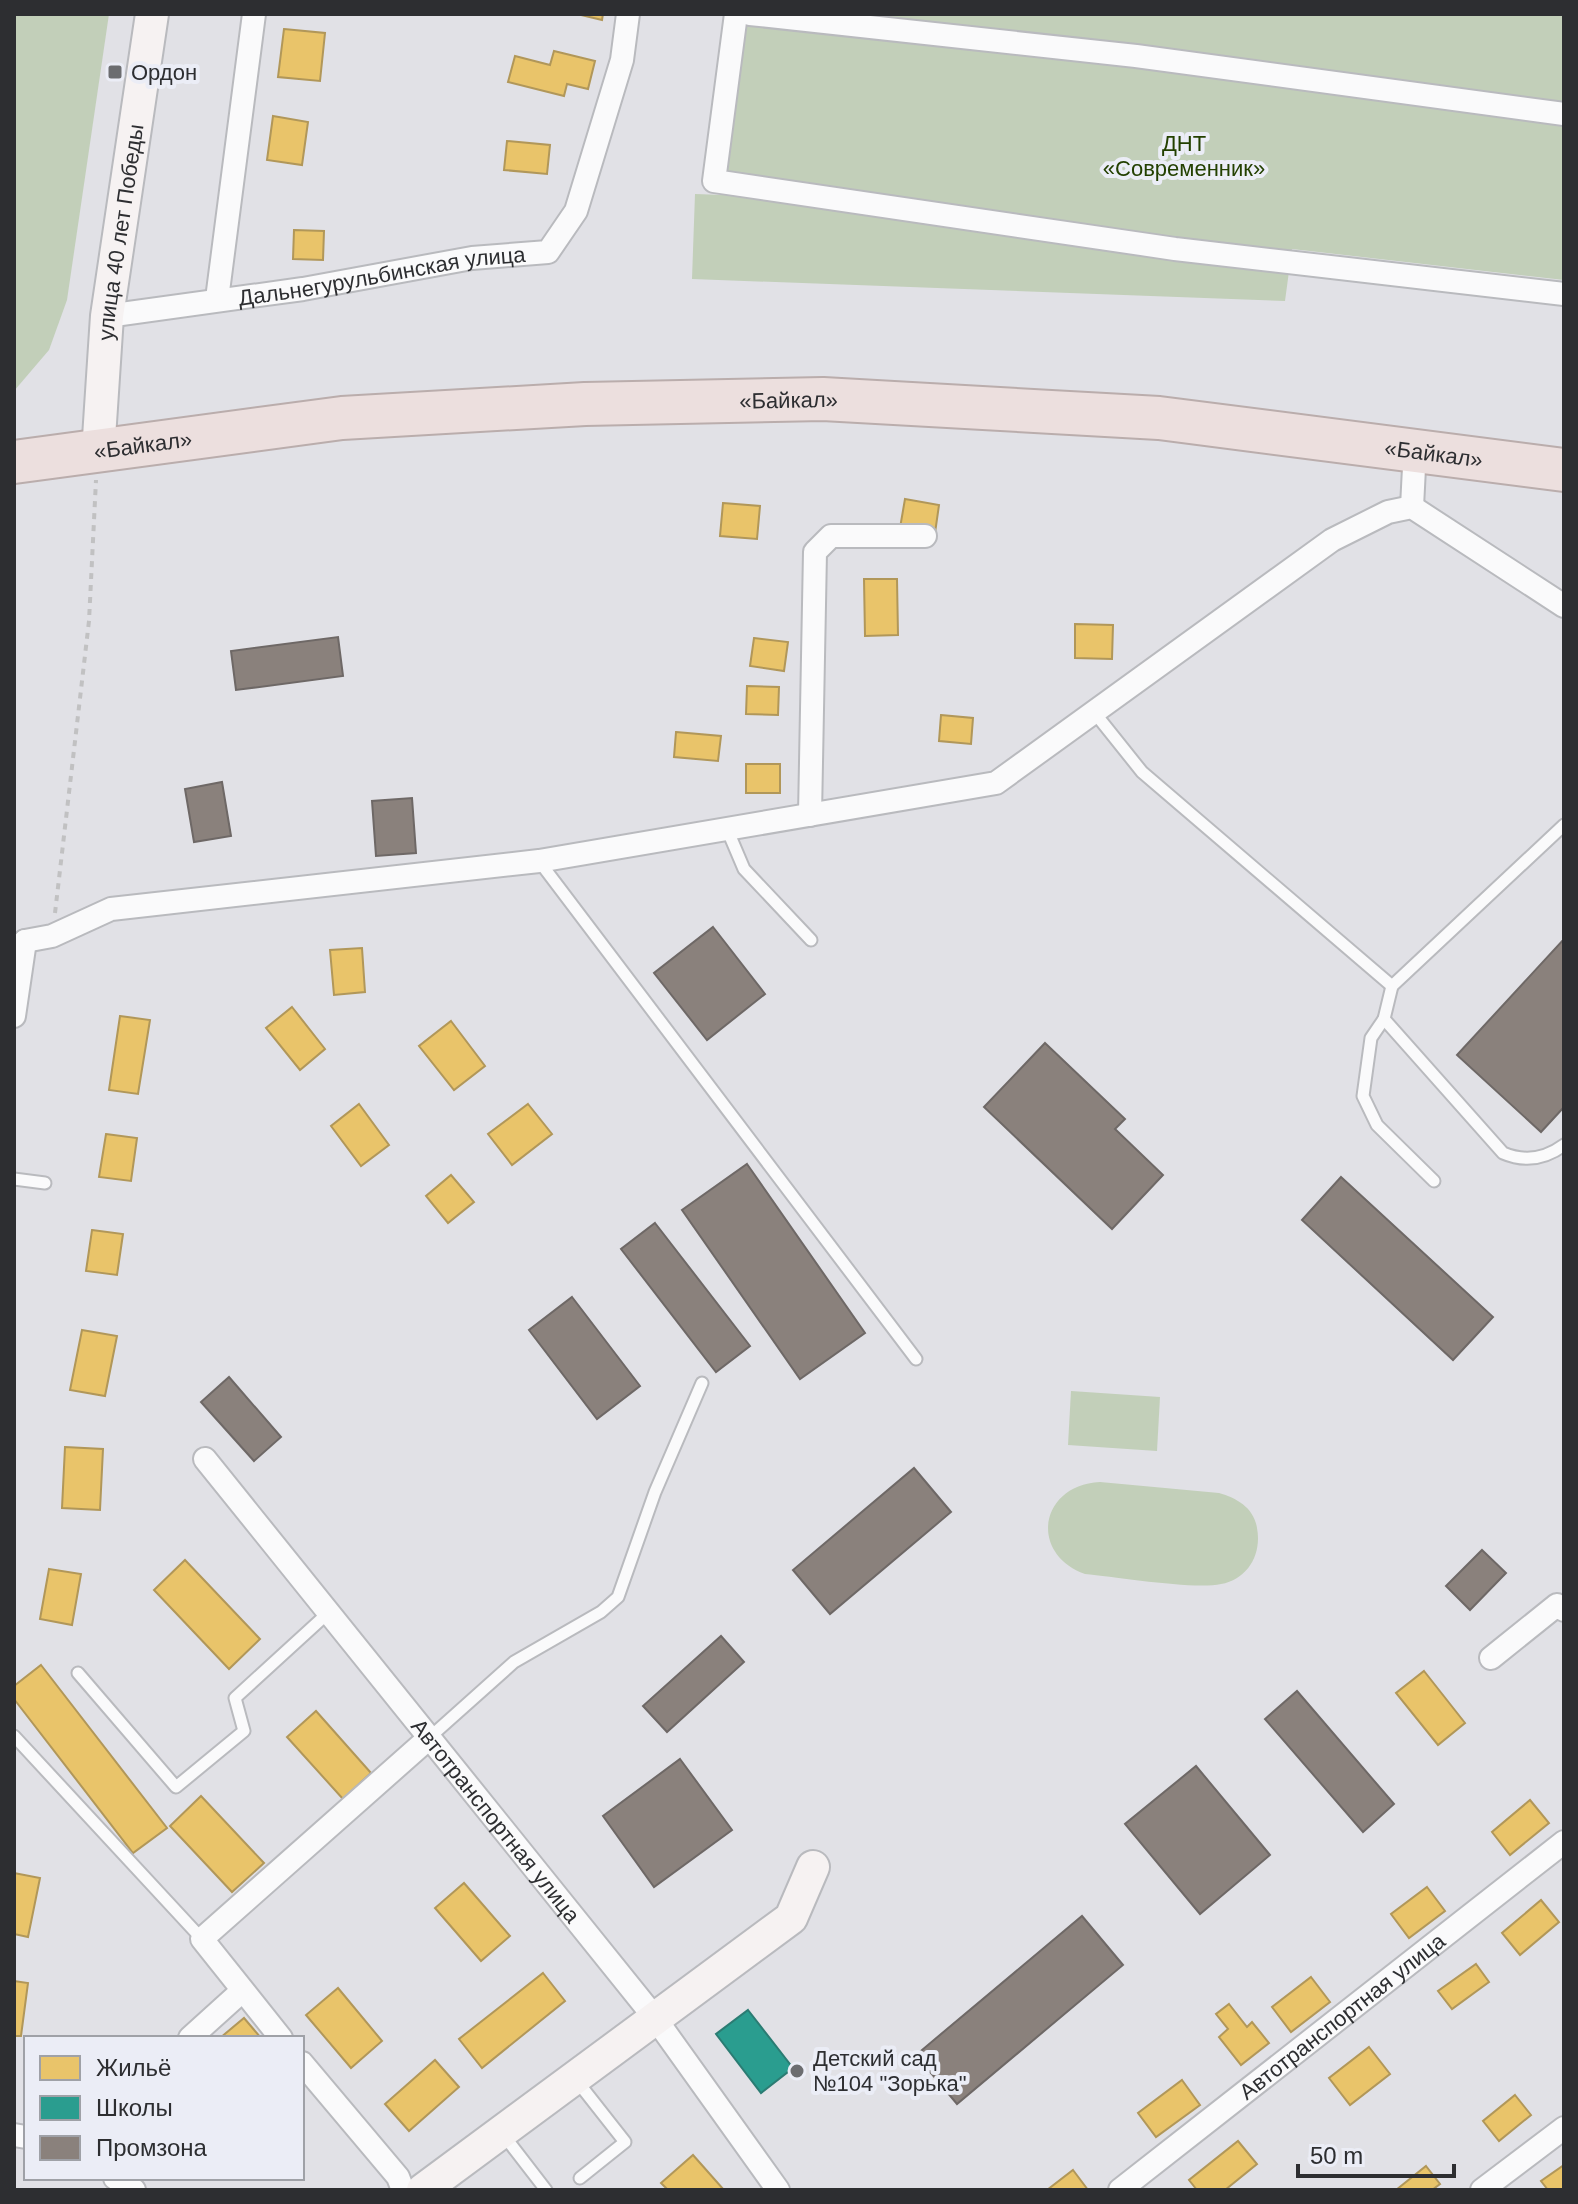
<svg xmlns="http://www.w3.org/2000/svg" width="1578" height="2204" viewBox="0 0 1578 2204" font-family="Arial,sans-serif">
<rect width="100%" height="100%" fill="#e1e1e6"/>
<g fill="#c2cfb9">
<polygon points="14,14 109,14 67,300 49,350 14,391"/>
<polygon points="745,14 1564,14 1564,280 1292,249 1285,301 692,279 695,194 723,195"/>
<polygon points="1071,1391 1160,1397 1157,1451 1068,1445"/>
<path d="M1100 1482 1219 1493C1237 1498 1254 1508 1257 1528 1262 1554 1248 1579 1221 1584 1195 1590 1117 1577 1085 1574 1028 1553 1040 1485 1100 1482Z"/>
</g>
<g fill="#e9c46a" stroke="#b19759" stroke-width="2">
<polygon points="577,14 603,14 602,20"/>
<polygon points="284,29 325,33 320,81 278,77"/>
<polygon points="554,51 595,61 588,89 567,84 564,96 508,82 515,56 550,65"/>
<polygon points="273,116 308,122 302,165 267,160"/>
<polygon points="507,141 550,145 547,174 504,170"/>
<polygon points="294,230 324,231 323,260 293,259"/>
<polygon points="905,499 939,505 935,533 900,528"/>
<polygon points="723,503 760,506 757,539 720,536"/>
<polygon points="864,579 897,579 898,635 865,636"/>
<polygon points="1075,624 1113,625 1112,659 1075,658"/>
<polygon points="754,638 788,642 784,671 750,666"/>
<polygon points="747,686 779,687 778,715 746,714"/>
<polygon points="941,715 973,718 971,744 939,741"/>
<polygon points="676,732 721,736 718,761 674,757"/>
<rect x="746" y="764" width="34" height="29"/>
<polygon points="362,948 365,992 334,995 330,950"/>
<polygon points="292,1007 325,1049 300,1070 266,1028"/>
<polygon points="120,1016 150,1020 138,1094 109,1090"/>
<polygon points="451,1021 485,1066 454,1090 419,1046"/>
<polygon points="359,1104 389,1145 361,1166 331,1126"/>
<polygon points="528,1104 552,1134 512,1165 488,1134"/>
<polygon points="106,1134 137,1138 131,1181 99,1177"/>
<polygon points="451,1175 474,1202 448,1223 426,1196"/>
<polygon points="92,1230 123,1234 117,1275 86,1271"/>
<polygon points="82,1330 117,1336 105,1396 70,1390"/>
<polygon points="65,1447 103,1449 100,1510 62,1508"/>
<polygon points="185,1560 260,1639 229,1669 154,1590"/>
<polygon points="49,1569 81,1574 72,1625 40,1619"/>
<polygon points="41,1665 167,1828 133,1853 14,1699 14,1686"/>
<polygon points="1424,1671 1465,1723 1438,1745 1396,1693"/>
<polygon points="316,1711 371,1773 343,1799 287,1737"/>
<polygon points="201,1796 264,1863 232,1892 170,1826"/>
<polygon points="1530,1800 1549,1823 1510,1855 1492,1832"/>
<polygon points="14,1873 40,1878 28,1937 14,1934"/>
<polygon points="464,1883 510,1936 481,1961 435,1908"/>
<polygon points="1427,1887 1445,1911 1409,1938 1391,1914"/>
<polygon points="1541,1900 1559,1922 1520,1955 1502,1933"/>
<polygon points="1476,1964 1489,1982 1452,2009 1438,1991"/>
<polygon points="543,1973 565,2001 482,2068 459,2039"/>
<polygon points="1311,1977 1330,2002 1291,2032 1272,2007"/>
<polygon points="14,1981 28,1983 21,2036 14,2036"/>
<polygon points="338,1988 382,2041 351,2068 306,2015"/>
<polygon points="1229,2004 1247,2027 1252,2022 1269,2043 1241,2065 1219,2037 1228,2029 1216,2014"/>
<polygon points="244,2018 261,2038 220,2038"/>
<polygon points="1369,2047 1390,2074 1350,2105 1329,2078"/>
<polygon points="435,2060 459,2087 409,2131 385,2104"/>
<polygon points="1182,2080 1200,2105 1156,2137 1138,2113"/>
<polygon points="1515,2095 1531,2115 1499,2141 1483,2121"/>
<polygon points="1238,2141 1257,2164 1225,2190 1197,2190 1189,2180"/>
<polygon points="693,2155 724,2190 668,2190 661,2183"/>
<polygon points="1564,2165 1564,2190 1548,2190 1541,2181"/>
<polygon points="1426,2166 1440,2184 1432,2190 1396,2190"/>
<polygon points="1073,2170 1088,2190 1047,2190"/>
</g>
<polygon fill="#2a9d8f" stroke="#2b7c73" stroke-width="2" points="748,2010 793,2068 761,2093 716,2034"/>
<g fill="#8a817c" stroke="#6e6866" stroke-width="2">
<polygon points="338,637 343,676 236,690 231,651"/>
<polygon points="222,782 231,836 194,842 185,789"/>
<polygon points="412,798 416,853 376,856 372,801"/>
<polygon points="713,927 765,994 707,1040 654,973"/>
<polygon points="1564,939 1564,1107 1541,1132 1457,1055"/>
<polygon points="1045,1043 1125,1119 1115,1129 1163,1175 1112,1229 984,1107"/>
<polygon points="747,1164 865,1333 800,1379 682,1210"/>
<polygon points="1341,1177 1493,1317 1453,1360 1302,1220"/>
<polygon points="655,1223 750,1346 716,1372 621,1249"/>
<polygon points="572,1297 640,1386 597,1419 529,1330"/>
<polygon points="229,1377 281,1437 254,1461 201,1402"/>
<polygon points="914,1468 951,1512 830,1614 793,1570"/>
<polygon points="1482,1550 1506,1573 1470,1610 1446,1586"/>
<polygon points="721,1636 744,1662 667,1732 643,1706"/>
<polygon points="1297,1691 1394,1804 1363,1832 1265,1719"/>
<polygon points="680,1759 732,1830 654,1887 603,1816"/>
<polygon points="1196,1766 1270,1855 1200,1914 1125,1824"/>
<polygon points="1082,1916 1123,1965 957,2104 916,2055"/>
</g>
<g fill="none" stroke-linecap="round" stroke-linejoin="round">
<g stroke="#b9babe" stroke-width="15">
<g id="lane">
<polyline points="1094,712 1142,772 1392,986 1564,825"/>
<polyline points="727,829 744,869 811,940"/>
<polyline points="539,861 916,1359"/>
<path d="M1392 986 1384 1019 1503 1153C1524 1162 1545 1159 1564 1145"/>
<polyline points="1384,1019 1371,1038 1363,1096 1377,1125 1434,1181"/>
<polyline points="14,1179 45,1183"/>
<polyline points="78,1673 176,1787 244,1731 235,1698 328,1613"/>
<polyline points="14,1736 202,1939"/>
<polyline points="429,1738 514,1662 601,1612 618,1597 655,1492 702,1383"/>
<polyline points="577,2081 625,2142 580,2178"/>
<polyline points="502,2133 546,2190"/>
</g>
</g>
<g stroke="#b9babe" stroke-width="26">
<g id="street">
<polyline points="736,14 714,181 1175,249 1564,294"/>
<polyline points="750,14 1136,56 1564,114"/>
<polyline points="217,299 254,14"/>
<path id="s1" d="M107 316 303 289 472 258 548 252 576 211 622 60 628 14"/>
<polyline points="1412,507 1415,448"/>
<polyline points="810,815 815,552 831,536 925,536"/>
<polyline points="25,941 52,936 111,909 539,861 996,783 1332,540 1388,512 1412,507 1564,606"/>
<polyline points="14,1016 25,941"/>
<path id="s2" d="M205 1459 655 2018 778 2190"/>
<polyline points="1491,1658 1557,1605 1564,1610"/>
<polyline points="190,2038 242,1991"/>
<polyline points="281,2038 202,1939 429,1738"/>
<polyline points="302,2063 398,2177 403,2190"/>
<polyline points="14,2135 26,2137"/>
<polyline points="115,2178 134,2190"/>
<path id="s3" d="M1120 2190 1564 1842"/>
<polyline points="1482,2190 1564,2128"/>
</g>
</g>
<g stroke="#b9babe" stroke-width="36">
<g id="secondary">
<path id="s4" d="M98 453 107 316 152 14"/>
<polyline points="423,2190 791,1918 813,1867"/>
</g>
</g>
<g stroke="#baadac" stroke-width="46">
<g id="highway">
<path id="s5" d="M14 462 342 418 585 404 823 399 1159 418 1564 470"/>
</g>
</g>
<polyline stroke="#c1c1c2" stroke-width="4" stroke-dasharray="6 6" stroke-linecap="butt" points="55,913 89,621 96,480"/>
<use href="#lane" stroke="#fafafb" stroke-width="11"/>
<use href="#street" stroke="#fafafb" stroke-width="22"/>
<use href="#secondary" stroke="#f6f2f2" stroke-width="32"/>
<use href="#highway" stroke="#ecdfde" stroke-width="42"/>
</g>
<g fill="#6c6d70" stroke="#ebedf6" stroke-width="3">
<rect x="107" y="64" width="16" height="16" rx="4"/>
<circle cx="797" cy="2071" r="8"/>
</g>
<g text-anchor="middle" stroke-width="8" stroke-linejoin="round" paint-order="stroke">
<g font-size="22" fill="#2d2e31" stroke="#ebedf6" text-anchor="start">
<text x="131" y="80">Ордон</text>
<text x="813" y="2066">Детский сад<tspan x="813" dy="25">№104 "Зорька"</tspan></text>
</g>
<g font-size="22" fill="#234000" stroke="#ebedf6">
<text x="1184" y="151">ДНТ<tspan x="1184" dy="25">«Современник»</tspan></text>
</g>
<g font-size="22" fill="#2d2e31" stroke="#ebedf6">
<text dy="8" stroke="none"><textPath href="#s4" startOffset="222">улица 40 лет Победы</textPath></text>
<text dy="8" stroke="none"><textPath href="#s1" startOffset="278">Дальнегурульбинская улица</textPath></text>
<text dy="8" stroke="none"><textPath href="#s5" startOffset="778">«Байкал»</textPath></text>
<text dy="8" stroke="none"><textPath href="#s5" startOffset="130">«Байкал»</textPath></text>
<text dy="8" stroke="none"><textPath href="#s5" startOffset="1426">«Байкал»</textPath></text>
<text dy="8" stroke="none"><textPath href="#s2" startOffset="464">Автотранспортная улица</textPath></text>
<text dy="8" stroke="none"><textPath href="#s3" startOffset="282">Автотранспортная улица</textPath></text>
</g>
</g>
<rect width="1578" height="2204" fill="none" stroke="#2d2e31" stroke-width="32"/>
<rect x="24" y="2036" width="280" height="144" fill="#ebedf6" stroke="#9fa1a7" stroke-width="2"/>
<rect x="40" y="2056" width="40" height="24" fill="#e9c46a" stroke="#9fa1a7" stroke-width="2"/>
<text x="96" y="2076" font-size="24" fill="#2d2e31">Жильё</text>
<rect x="40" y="2096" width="40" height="24" fill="#2a9d8f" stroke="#9fa1a7" stroke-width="2"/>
<text x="96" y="2116" font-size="24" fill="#2d2e31">Школы</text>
<rect x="40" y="2136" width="40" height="24" fill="#8a817c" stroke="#9fa1a7" stroke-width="2"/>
<text x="96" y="2156" font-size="24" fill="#2d2e31">Промзона</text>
<path d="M1298 2164v12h156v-12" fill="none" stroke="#2d2e31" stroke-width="4"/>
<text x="1310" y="2164" font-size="24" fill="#2d2e31" stroke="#ebedf6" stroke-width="6" paint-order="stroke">50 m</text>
</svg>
